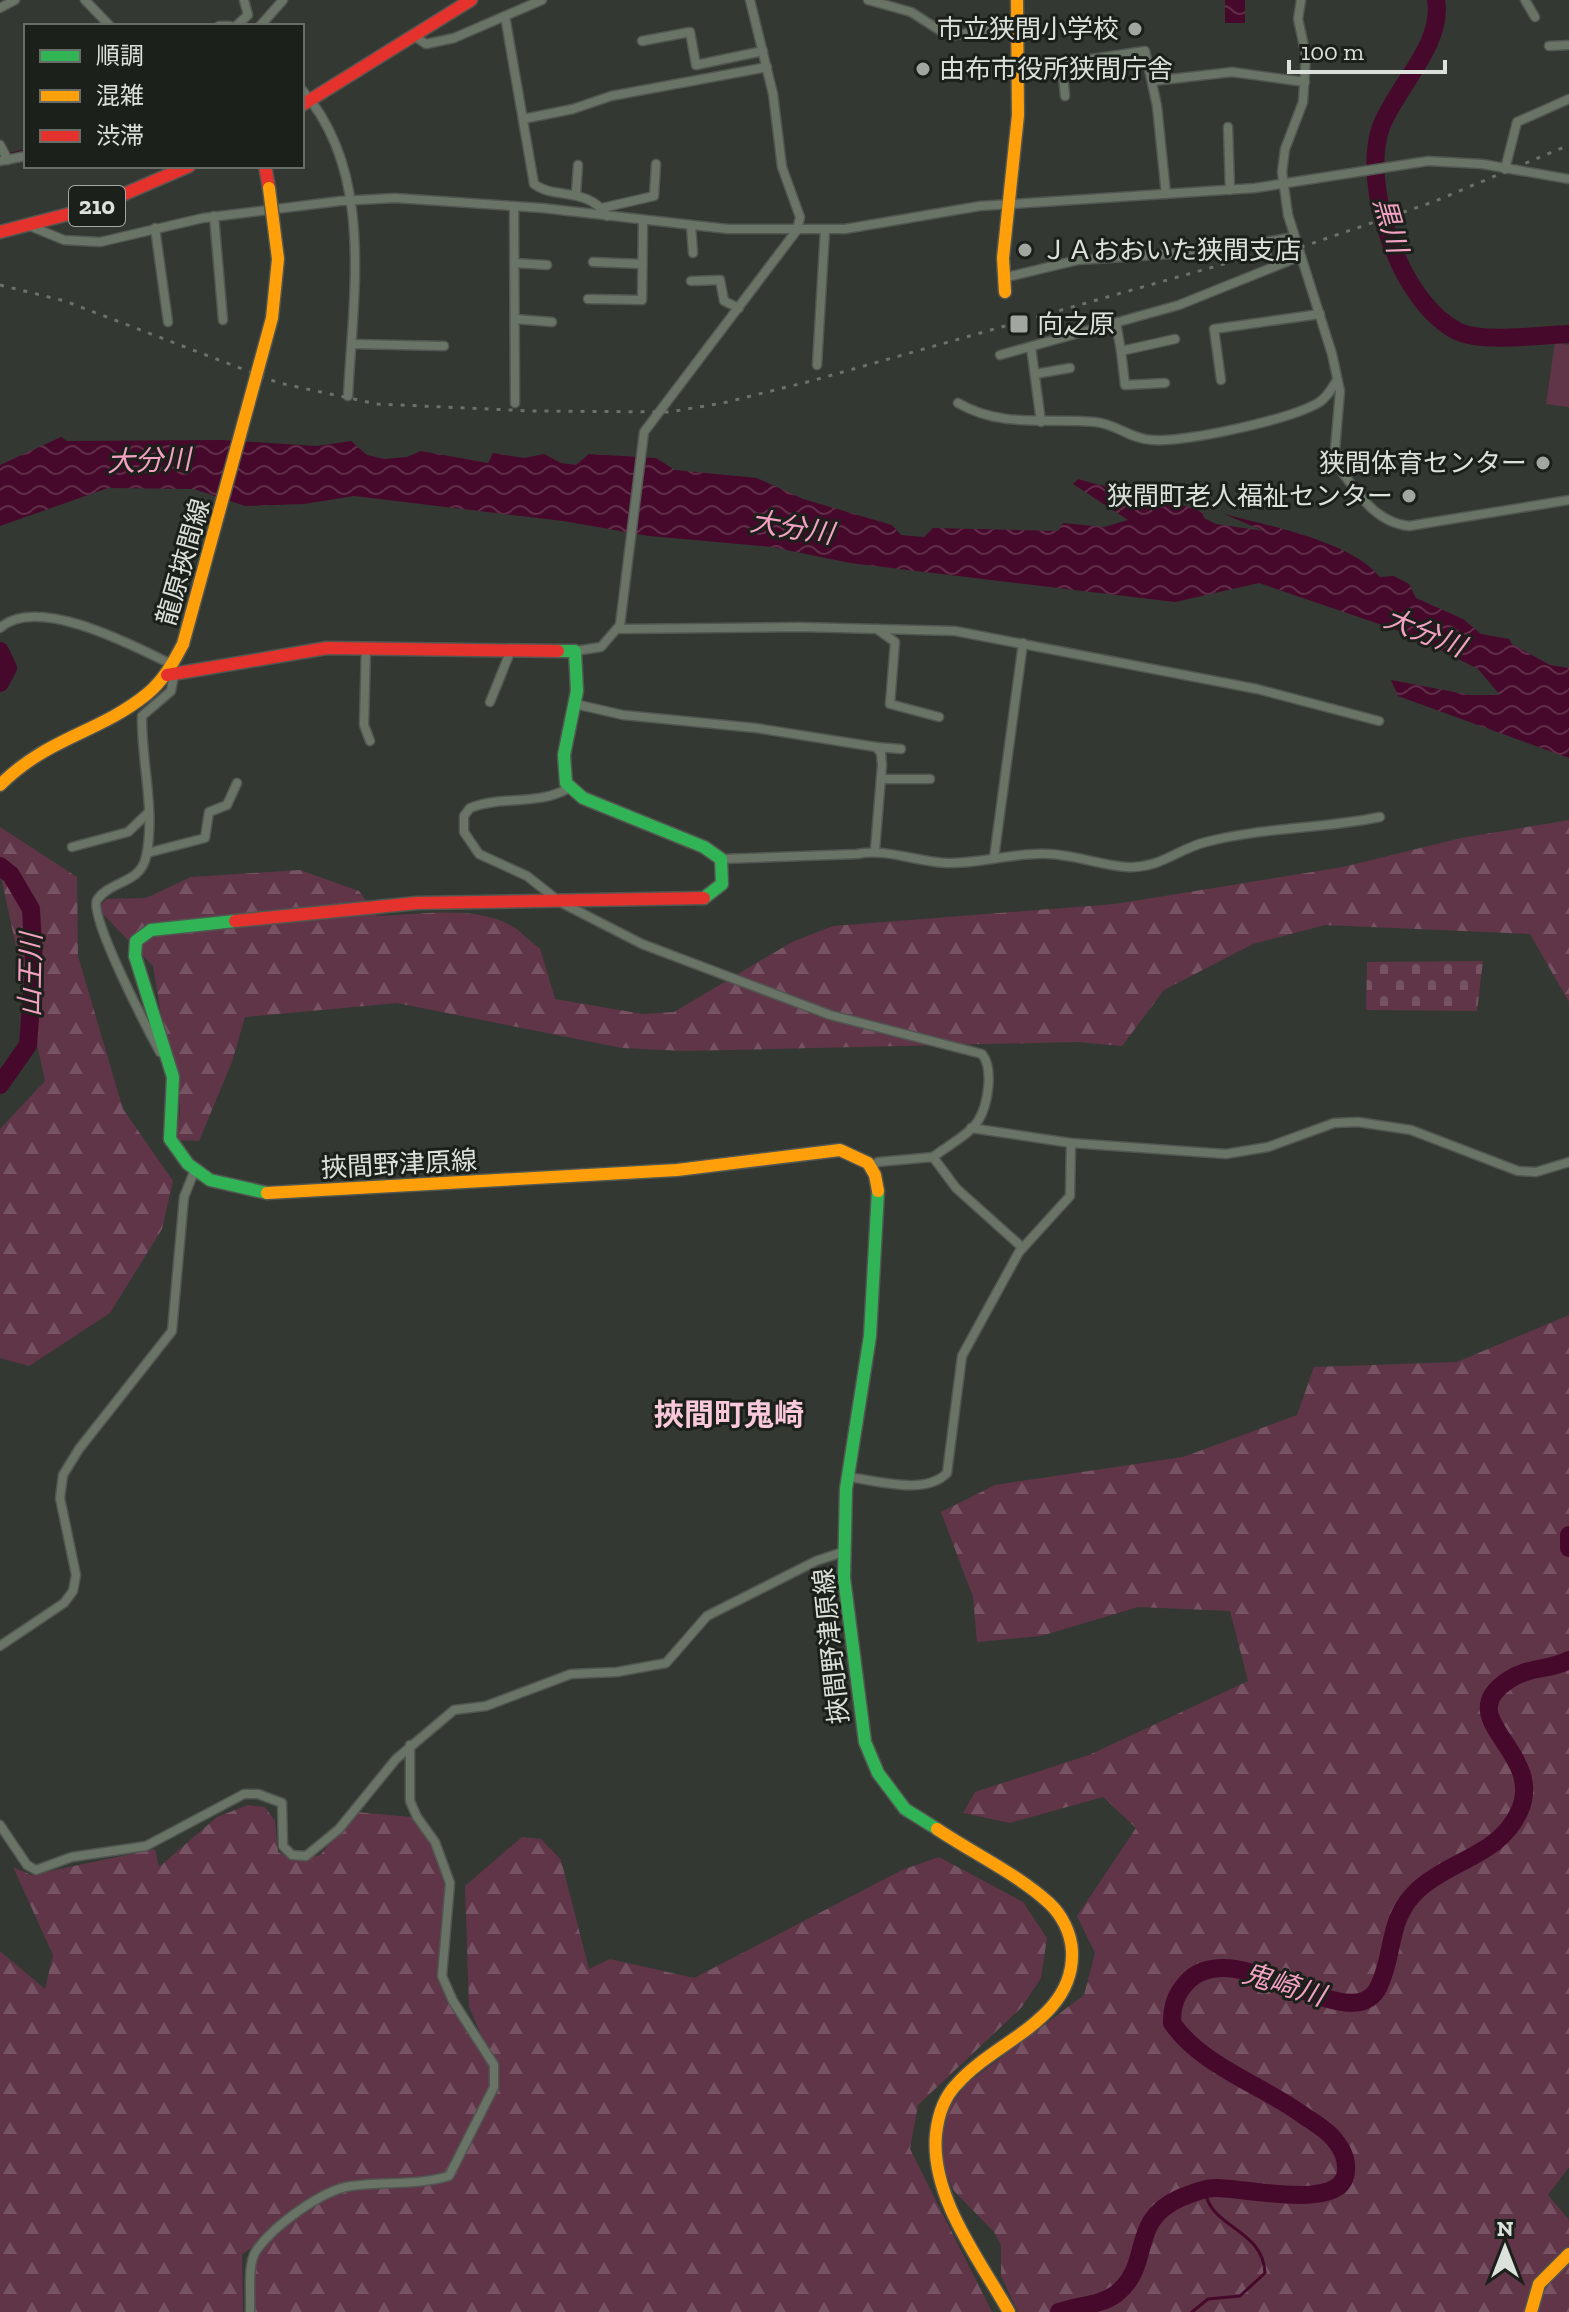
<svg xmlns="http://www.w3.org/2000/svg" width="1569" height="2312" viewBox="0 0 1569 2312" font-family="'Zilla Slab','Noto Sans JP',serif">
<defs>
<pattern id="forest-firs" width="22" height="20" patternUnits="userSpaceOnUse" patternTransform="scale(2)"><rect width="22" height="20" fill="#603548"/><path d="M5 1l3.5 6h-7zM16 11l3.5 6h-7z" fill="#765262"/></pattern>
<pattern id="cemetery-stones" width="16" height="16" patternUnits="userSpaceOnUse" patternTransform="scale(2)"><rect width="16" height="16" fill="#603548"/><path d="M2 7V4a2 2 0 0 1 4 0v3zM10 15v-3a2 2 0 0 1 4 0v3z" fill="#765262"/></pattern>
<pattern id="water-waves" width="16" height="10" patternUnits="userSpaceOnUse" patternTransform="scale(2)"><rect width="16" height="10" fill="#47092b"/><path d="M0 5q4-4 8 0t8 0" fill="none" stroke="#612d49"/></pattern>
</defs>
<rect width="100%" height="100%" fill="#333832"/>
<g fill="url(#forest-firs)">
<path d="M1569 820V1002L1530 934 1325 925 1253 944 1164 990 1122 1046 1077 1042 684 1051 622 1048 397 1003 245 1017 232 1062 199 1141 175 1140 180 1113 179 1091 167 1049 153 966 98 909 106 899 146 898 191 877 300 870 359 891 377 916C418 915 472 905 510 925 521 930 529 942 540 948L555 999 643 1014 674 1012 792 942 833 926 1115 904 1343 867 1461 838Z"/>
<polygon points="0,827 77,877 78,956 123,1109 173,1181 162,1229 110,1313 29,1366 0,1358 0,1129 45,1081 0,872"/>
<polygon points="1569,1315 1569,2167 1548,2195 1569,2220 1569,2312 1018,2312 1001,2276 1001,2245 994,2232 954,2191 941,2164 941,2137 949,2108 966,2084 1084,1995 1095,1953 1077,1916 1136,1828 1103,1797 1010,1823 963,1813 975,1792 1089,1755 1248,1681 1230,1611 1138,1607 1041,1636 977,1642 973,1597 941,1512 995,1485 1183,1457 1297,1415 1314,1367 1457,1362"/>
<polygon points="248,1805 265,1807 275,1821 278,1852 297,1861 320,1855 357,1812 411,1817 445,1865 442,1965 453,2001 483,2043 490,2071 494,2065 469,2007 465,1886 522,1837 541,1839 561,1860 589,1969 610,1959 694,1978 902,1870 939,1857 1023,1902 1047,1938 1041,1978 1021,2008 918,2105 910,2149 992,2312 247,2312 256,2251 273,2234 242,2254 243,2312 0,2312 0,1951 45,1989 53,1955 13,1867 31,1875 155,1849 159,1867 217,1817"/>
</g>
<polygon fill="url(#cemetery-stones)" points="1483,961 1477,1011 1366,1010 1367,962"/>
<polygon fill="#603548" points="1555,342 1569,345 1569,407 1546,404"/>
<g fill="url(#water-waves)">
<rect x="1225" y="0" width="20" height="23"/>
<path d="M61 437 67 441 221 440 317 446 351 441 367 455 384 459 407 457 421 451 488 463 493 453 524 458 544 454 561 463 576 465 589 454 656 458 675 470 757 478 803 499 892 525 901 535 924 537 933 528 1058 531 1063 523 1104 527 1128 520 1073 484 1078 479C1119 492 1163 496 1202 512L1204 518 1216 524 1264 531 1224 514C1269 526 1350 541 1380 577L1394 576 1409 584 1416 598 1463 619 1481 634 1509 639 1512 644 1550 665 1569 668V758L1398 696 1391 680 1470 695H1500L1478 669 1411 635 1259 583 1175 602 850 563 772 547 649 536 563 521 354 496 304 504 245 506 194 489 108 488 0 526V465Z"/>
</g>
<g fill="none" stroke-linecap="round" stroke-linejoin="round">
<g stroke="#47092b" stroke-width="3">
<polyline points="254,26 268,12"/>
<polyline points="0,156 26,151"/>
<path d="M1192 2312 1208 2299 1240 2296 1265 2273C1263 2228 1209 2228 1205 2190"/>
</g>
<g stroke="#47092b" stroke-width="18">
<path d="M1436 0C1444 44 1396 87 1381 127 1360 186 1401 305 1459 332 1485 343 1540 335 1569 334"/>
<polyline points="0,651 8,668 0,683"/>
<polyline points="0,866 11,875 31,909 34,965 28,1045 0,1085"/>
<polyline points="1569,1535 1569,1548"/>
<path d="M1059 2312C1077 2305 1100 2306 1116 2294 1154 2264 1127 2222 1180 2198 1190 2194 1204 2188 1215 2188 1243 2187 1344 2213 1346 2171 1347 2158 1342 2149 1334 2139 1325 2128 1311 2121 1300 2113 1259 2084 1201 2065 1172 2023 1172 2005 1176 1993 1189 1980 1239 1933 1353 2043 1379 1986 1396 1950 1386 1918 1420 1888 1453 1859 1499 1855 1519 1812 1547 1752 1450 1720 1507 1681 1531 1665 1549 1671 1569 1660"/>
</g>
<g stroke="#525651" stroke-width="11">
<g id="street">
<polyline points="85,0 110,26"/>
<polyline points="868,0 911,12 944,33 955,35 1015,27"/>
<path d="M1301 0 1298 19 1306 55 1303 102 1285 149 1282 172 1288 215 1332 354 1340 391 1334 461C1355 488 1372 522 1409 526L1569 500"/>
<polyline points="1525,0 1535,17"/>
<polyline points="0,8 15,0"/>
<path d="M505 16 534 184C555 200 587 186 607 216"/>
<polyline points="219,26 230,26"/>
<polyline points="236,26 248,15 244,0"/>
<polyline points="260,26 283,0"/>
<polyline points="414,36 426,44 454,38 542,0"/>
<polyline points="642,41 690,32 696,65 763,51"/>
<polyline points="1549,46 1569,45"/>
<polyline points="1062,63 1065,96"/>
<polyline points="1017,70 1145,51 1157,106 1166,194"/>
<polyline points="1153,81 1232,72 1305,82"/>
<path d="M302 90C375 172 353 295 348 396"/>
<polyline points="523,119 573,109 611,96 767,67"/>
<polyline points="1228,127 1230,190"/>
<polyline points="0,145 8,160"/>
<polyline points="0,161 26,156"/>
<polyline points="1505,169 1517,122 1569,99"/>
<polyline points="576,194 578,165"/>
<polyline points="514,206 515,403"/>
<polyline points="602,208 654,196 656,164"/>
<polyline points="214,216 223,320"/>
<polyline points="30,226 64,240 100,242 203,218 340,201 395,198 542,208 728,229 845,229 980,206 1255,188 1428,161 1482,164 1569,179"/>
<polyline points="691,226 693,253"/>
<polyline points="155,228 168,322"/>
<polyline points="593,262 642,264"/>
<polyline points="515,263 547,265"/>
<polyline points="1003,278 1078,260 1214,251 1294,237"/>
<polyline points="691,281 720,280 724,301 739,308"/>
<polyline points="588,299 642,300 643,220"/>
<polyline points="515,319 552,322"/>
<polyline points="1116,323 1121,351 1175,339"/>
<polyline points="352,344 444,346"/>
<polyline points="1031,347 1041,422"/>
<polyline points="1121,351 1125,385 1165,383"/>
<polyline points="1000,355 1179,305 1301,256"/>
<polyline points="817,365 825,230"/>
<polyline points="1035,374 1070,368"/>
<polyline points="1221,380 1214,329 1320,314"/>
<path d="M958 403C1000 428 1049 418 1095 422 1117 424 1130 439 1152 440 1187 442 1288 420 1318 403 1327 398 1332 388 1337 380"/>
<path d="M0 628C37 594 134 646 173 665"/>
<polyline points="617,629 799,627 955,631 1257,689 1379,721"/>
<polyline points="877,629 895,642 890,704 939,717"/>
<polyline points="366,647 364,725 370,741"/>
<polyline points="575,651 601,647 620,625 644,432 797,230 800,217 782,167 773,94 750,0"/>
<polyline points="490,702 511,650"/>
<polyline points="575,704 623,715 756,728 876,747 881,753 882,765 875,850"/>
<polyline points="876,747 901,749"/>
<polyline points="881,779 930,779"/>
<path d="M569 788C538 806 503 795 470 808L464 816V832L479 854 527 876 560 902 642 944 830 1015 982 1054C994 1069 988 1105 978 1121 969 1135 947 1146 933 1157"/>
<polyline points="72,847 128,832 148,813"/>
<polyline points="147,853 205,838 209,812 227,805 237,783"/>
<polyline points="994,858 1023,643"/>
<path d="M721 859 857 854C886 848 917 862 947 863 981 864 1013 852 1049 854 1075 855 1100 865 1126 867 1160 869 1177 849 1206 842 1263 827 1322 829 1380 817"/>
<path d="M160 1052C149 1032 88 915 97 900 111 880 140 884 146 857 156 811 141 762 142 716L171 691 174 675"/>
<polyline points="971,1128 1071,1143 1226,1154 1268,1147 1334,1123 1358,1122 1411,1130 1518,1171 1536,1172 1569,1162"/>
<polyline points="871,1167 878,1162 933,1157 956,1188 1023,1248"/>
<path d="M847 1477C876 1480 925 1496 947 1473L962 1356 1019 1252 1070 1196 1071 1143"/>
<polyline points="0,1646 64,1603 73,1591 76,1575 60,1498 63,1475 79,1449 172,1331 184,1197 194,1172"/>
<polyline points="0,1825 27,1865 36,1870 72,1857 146,1846 244,1794 258,1794 282,1803 283,1846 292,1855 306,1856 339,1829 396,1759 454,1710 486,1706 571,1674 617,1672 666,1663 707,1616 816,1561 843,1552"/>
<path d="M250 2312C251 2295 247 2265 256 2251 273 2226 322 2190 351 2186 385 2181 416 2186 449 2176L494 2087V2065L453 2001 442 1976 450 1883 435 1842 417 1817 410 1801V1745"/>
</g>
</g>
<g stroke="#525651" stroke-width="15">
<g id="fast">
<polyline points="558,651 575,651 577,691 564,755 566,783 583,798 704,847 721,859 722,884 704,898"/>
<polyline points="235,921 151,930 136,941 135,956 173,1077 170,1139 188,1164 210,1180 267,1193"/>
<polyline points="878,1191 870,1336 846,1489 844,1578 865,1742 878,1773 905,1809 937,1829"/>
</g>
</g>
<g stroke="#525651" stroke-width="15">
<g id="slow">
<polyline points="1005,292 1003,258 1018,115 1017,0"/>
<path d="M0 785C48 737 99 733 147 694 164 680 173 663 183 644"/>
<polyline points="267,1193 677,1170 840,1150 868,1163 875,1175 878,1191"/>
<path d="M937 1829C971 1852 1019 1875 1049 1903 1062 1915 1071 1933 1072 1951 1075 2020 994 2041 957 2084 944 2097 938 2116 936 2134 930 2197 980 2260 1009 2312"/>
<polyline points="1531,2312 1539,2284 1569,2254"/>
</g>
</g>
<g stroke="#525651" stroke-width="15">
<g id="jam">
<polyline points="302,105 471,0"/>
<polyline points="265,166 269,188"/>
<polyline points="0,232 92,208 189,166"/>
<polyline points="167,675 327,648 558,651"/>
<polyline points="235,921 417,903 704,898"/>
</g>
</g>
<use href="#street" stroke="#697467" stroke-width="8"/>
<use href="#fast" stroke="#30b455" stroke-width="12"/>
<use href="#slow" stroke="#ff9f0a" stroke-width="12"/>
<use href="#jam" stroke="#e5322d" stroke-width="12"/>
<g stroke="#6a7269" stroke-width="3" stroke-dasharray="4 8" stroke-linecap="butt">
<polyline points="1278,255 1433,202 1569,145"/>
<polyline points="0,285 65,301 279,383 377,404 532,411 669,412 723,403 811,381 1252,256 1286,253"/>
</g>
<g stroke="#525651" stroke-width="15" stroke-linecap="butt">
<polyline id="slow-bridge" points="183,644 272,318 278,259 269,188"/>
</g>
<use href="#slow-bridge" stroke="#ff9f0a" stroke-width="12"/>
</g>
<g fill="#a1a6a0" stroke="#1c201b" stroke-width="3">
<circle cx="1135" cy="29" r="8"/>
<circle cx="923" cy="69" r="8"/>
<circle cx="1025" cy="250" r="8"/>
<rect x="1009" y="314" width="20" height="20" rx="4"/>
<circle cx="1543" cy="463" r="8"/>
<circle cx="1409" cy="496" r="8"/>
</g>
<g text-anchor="middle" stroke-width="6" stroke-linejoin="round" paint-order="stroke">
<rect fill="#1c201b" stroke="#a2a7a1" stroke-width="2" x="69" y="186" width="56" height="40" rx="6"/>
<g font-size="24" font-weight="bold" fill="#dce1db">
<text x="97" y="214">210</text>
</g>
<g font-size="26" fill="#dce1db" stroke="#1c201b" text-anchor="end">
<text x="1119" y="38">市立狭間小学校</text>
<text x="939" y="78" text-anchor="start">由布市役所狭間庁舎</text>
<text x="1041" y="259" text-anchor="start">ＪＡおおいた狭間支店</text>
<text x="1037" y="333" text-anchor="start">向之原</text>
<text x="1527" y="472">狭間体育センター</text>
<text x="1393" y="505">狭間町老人福祉センター</text>
</g>
<g font-size="26" fill="#dce1db" stroke="#1c201b">
<text transform="translate(183 562) rotate(-74)" y="9">龍原挾間線</text>
<text transform="translate(399 1164) rotate(-3)" y="9">挾間野津原線</text>
<text transform="translate(831 1646) rotate(-96)" y="9">挾間野津原線</text>
</g>
<g font-size="28" font-style="italic" fill="#f5a1c4" stroke="#1c201b">
<text transform="translate(1391 225) rotate(74)" y="10">黒川</text>
<text transform="translate(149 460) rotate(-2)" y="10">大分川</text>
<text transform="translate(792 527) rotate(9)" y="10">大分川</text>
<text transform="translate(1425 632) rotate(22)" y="10">大分川</text>
<text transform="translate(30 975) rotate(-89)" y="10">山王川</text>
<text transform="translate(1284 1984) rotate(17)" y="10">鬼崎川</text>
</g>
<g font-size="30" font-weight="bold" fill="#f9c8db" stroke="#1c201b">
<text x="729" y="1425">挾間町鬼崎</text>
</g>
</g>
<rect x="24" y="24" width="280" height="144" fill="#1c201b" stroke="#696d68" stroke-width="2"/>
<rect x="40" y="50" width="40" height="12" fill="#30b455" stroke="#696d68" stroke-width="2"/>
<text x="96" y="64" font-size="24" fill="#dce1db">順調</text>
<rect x="40" y="90" width="40" height="12" fill="#ff9f0a" stroke="#696d68" stroke-width="2"/>
<text x="96" y="104" font-size="24" fill="#dce1db">混雑</text>
<rect x="40" y="130" width="40" height="12" fill="#e5322d" stroke="#696d68" stroke-width="2"/>
<text x="96" y="144" font-size="24" fill="#dce1db">渋滞</text>
<g transform="translate(1505 2248)" stroke="#1c201b" stroke-width="6" paint-order="stroke">
<path d="M0-6L14 30L0 20L-14 30Z" fill="#dce1db"/>
<text y="-12" font-size="22" font-weight="bold" text-anchor="middle" fill="#dce1db">N</text>
</g>
<path d="M1289 60v12h156v-12" fill="none" stroke="#dce1db" stroke-width="4"/>
<text x="1301" y="60" font-size="24" fill="#dce1db" stroke="#1c201b" stroke-width="6" paint-order="stroke">100 m</text>
</svg>
